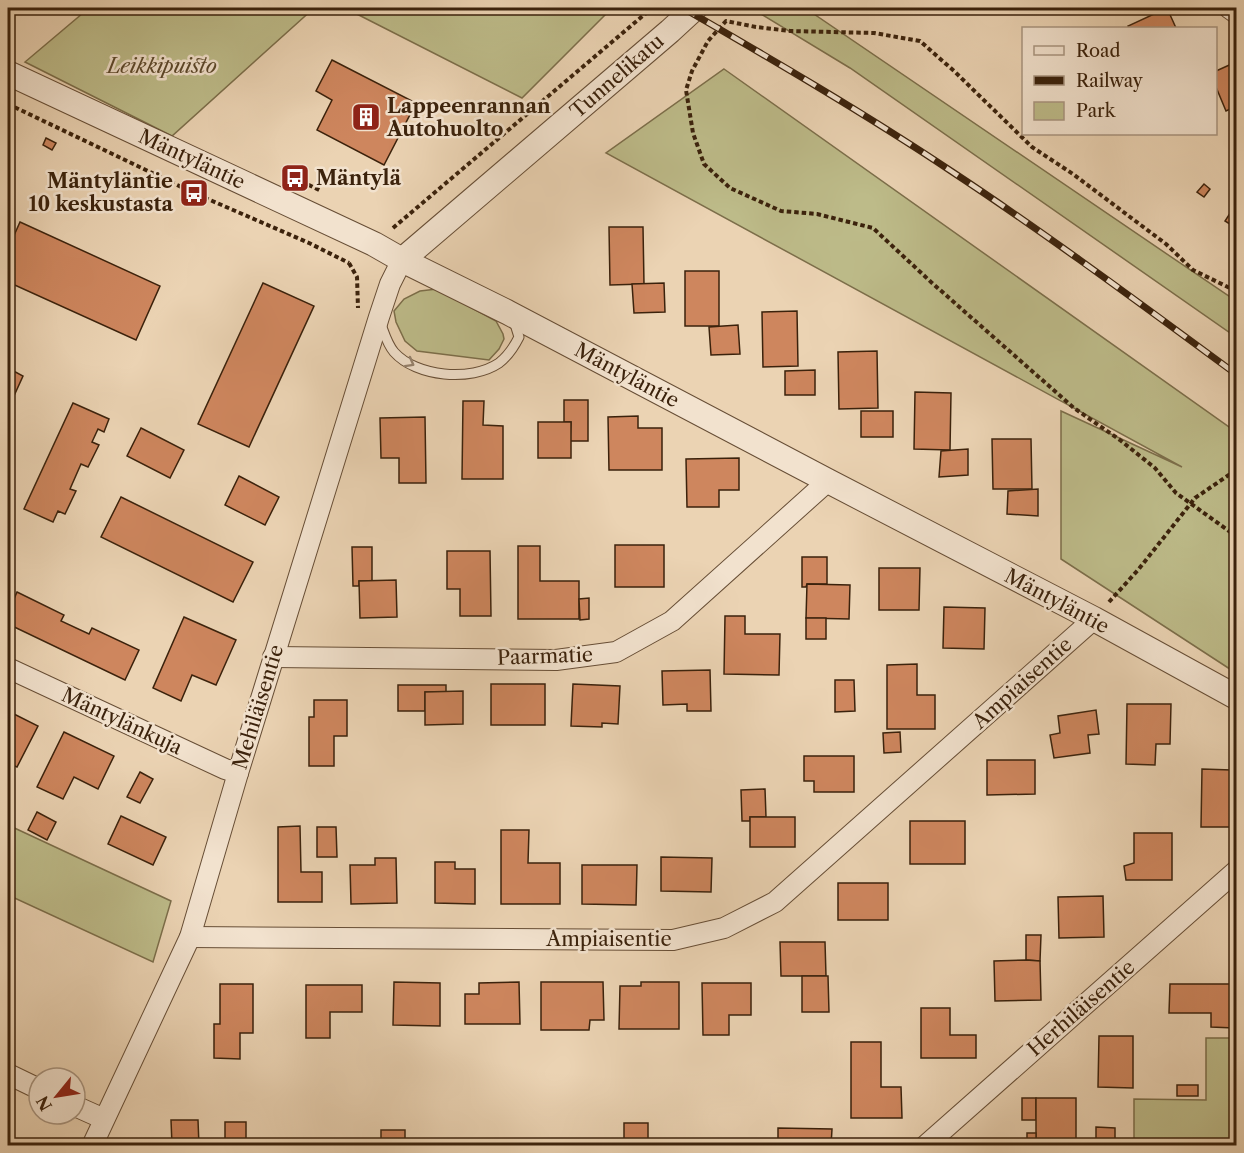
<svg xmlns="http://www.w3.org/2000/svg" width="1244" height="1153" viewBox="0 0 1244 1153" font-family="'Libre Caslon Text',serif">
<rect width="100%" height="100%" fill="#ebd3b3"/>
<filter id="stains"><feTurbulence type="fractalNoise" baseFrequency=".00333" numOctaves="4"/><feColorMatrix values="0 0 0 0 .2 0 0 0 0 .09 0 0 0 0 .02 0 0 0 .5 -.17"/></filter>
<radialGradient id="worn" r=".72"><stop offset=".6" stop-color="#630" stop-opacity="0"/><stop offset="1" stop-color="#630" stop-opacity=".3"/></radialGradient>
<g fill="#bdbb89" stroke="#7c6e4a" stroke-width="1.5">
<polygon points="89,8 314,8 172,136 25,62"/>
<polygon points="345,8 612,8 522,98"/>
<polygon points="751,8 805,8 1236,301 1236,337 850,68"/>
<polygon points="724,69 1236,432 1236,673 1061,559 1061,411 1182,467 606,153"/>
<polygon points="437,289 496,321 503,334 504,339 499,349 489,360 417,351 405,341 396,322 394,311 404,299 420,291"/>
<polygon points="8,825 171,901 153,962 8,895"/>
<polygon points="1206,1038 1236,1038 1236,1145 1134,1145 1134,1099 1206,1100"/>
</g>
<g fill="#ce865e" stroke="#3b220c" stroke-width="1.5">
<polygon points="1167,8 1176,28 1129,28 1128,26"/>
<polygon points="332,60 416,103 384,165 317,130 332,100 316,91"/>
<polygon points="1236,62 1236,123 1230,109 1226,111 1216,87 1216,71"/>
<polygon points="46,138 56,143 52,150 43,145"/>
<polygon points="1204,184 1210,189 1204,197 1197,192"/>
<polygon points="1236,204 1236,228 1225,221"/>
<polygon points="20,222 160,286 136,340 8,282 8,249"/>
<polygon points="609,227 643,227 644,284 610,285"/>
<rect x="685" y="271" width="34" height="55"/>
<polygon points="263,283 314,306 249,447 198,424"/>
<polygon points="664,283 665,312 634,313 632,284"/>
<polygon points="797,311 798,366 763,367 762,312"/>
<polygon points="738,325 740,354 711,355 709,327"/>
<polygon points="877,351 878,408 839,409 838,352"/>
<polygon points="8,368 23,376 8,409"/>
<polygon points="815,370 815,395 785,395 785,371"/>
<polygon points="915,392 951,393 950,450 914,449"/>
<polygon points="564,400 588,400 588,441 570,441 571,422 564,422"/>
<polygon points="463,401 484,401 483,425 503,426 503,479 462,479"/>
<polygon points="73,403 109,419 104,432 98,429 92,442 99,445 88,467 81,464 70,489 76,491 65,514 58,511 53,522 24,509"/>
<rect x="861" y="411" width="32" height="26"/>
<polygon points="638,416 638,428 662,428 662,470 609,470 608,417"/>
<polygon points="425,417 426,483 399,483 399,458 381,458 380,418"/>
<rect x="538" y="422" width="33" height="36"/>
<polygon points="141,428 184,450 170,478 127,456"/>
<polygon points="992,439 1031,439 1032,489 993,489"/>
<polygon points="968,449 968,475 939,477 941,451"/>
<polygon points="739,458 739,490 719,490 719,507 687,507 686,459"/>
<polygon points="239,476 279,497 265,525 225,505"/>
<polygon points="1038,489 1038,516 1007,514 1008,491"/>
<polygon points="121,497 253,562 233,602 101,537"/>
<rect x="615" y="545" width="49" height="42"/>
<polygon points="518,546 540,546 540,581 579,581 579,619 518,619"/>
<polygon points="352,547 372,547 372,581 359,581 359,586 353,586"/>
<polygon points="447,551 490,551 491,616 460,616 460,589 447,589"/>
<polygon points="802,557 827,557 827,584 807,584 806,587 802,587"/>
<polygon points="879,568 920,568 919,610 879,610"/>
<polygon points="396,580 397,617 360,618 359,581"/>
<polygon points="807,584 850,585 849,619 806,618"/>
<polygon points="17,592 64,615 61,621 89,634 92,628 139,650 125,680 8,624 8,613"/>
<polygon points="589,598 589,619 580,620 579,599"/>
<polygon points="944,607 985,608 984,649 943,648"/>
<polygon points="725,616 745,616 745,634 780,634 779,675 724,674"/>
<polygon points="184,617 236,640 216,685 192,675 181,701 153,688"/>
<rect x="806" y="618" width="20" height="21"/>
<polygon points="917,664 917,695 935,695 935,729 887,729 887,665"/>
<polygon points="710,670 711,711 687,711 687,704 663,705 662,671"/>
<polygon points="835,680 854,680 855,711 835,712"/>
<rect x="491" y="684" width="54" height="41"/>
<polygon points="573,684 620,686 618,724 602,723 602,727 571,726"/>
<polygon points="398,685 446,685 446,692 425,692 425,711 398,711"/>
<polygon points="463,691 463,724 425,725 425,692"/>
<polygon points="314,700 347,700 347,736 334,736 334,766 309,766 309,717 314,717"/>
<polygon points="1127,704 1171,704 1170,744 1156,744 1155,765 1126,764"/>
<polygon points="1096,710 1099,734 1088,735 1090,753 1054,758 1050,735 1060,733 1058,716"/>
<polygon points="8,711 38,726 17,767 8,763"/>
<polygon points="64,732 114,756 98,789 74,777 63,799 37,787"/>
<polygon points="900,732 901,752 884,753 883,733"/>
<polygon points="804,756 854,756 854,792 814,792 814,781 804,781"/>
<polygon points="987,760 1035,760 1035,794 987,795"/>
<polygon points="1202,769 1231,770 1230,827 1201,827"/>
<polygon points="140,772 153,779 140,803 127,797"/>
<polygon points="765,789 766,817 750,817 750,821 742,821 741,790"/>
<polygon points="37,812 56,822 47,840 28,830"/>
<polygon points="121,816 166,837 153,865 108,844"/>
<rect x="750" y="817" width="45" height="30"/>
<rect x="910" y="821" width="55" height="43"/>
<polygon points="300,826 301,872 322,872 322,902 278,902 278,827"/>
<polygon points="317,827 336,827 337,857 317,857"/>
<polygon points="501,830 529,830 528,863 560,863 560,904 501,904"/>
<polygon points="1134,833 1172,833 1172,880 1126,880 1124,866 1134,863"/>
<polygon points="661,857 712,858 711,892 661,891"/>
<polygon points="375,858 396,858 397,903 351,904 350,865 375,865"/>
<polygon points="435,862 455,862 455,869 475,869 475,904 435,903"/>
<polygon points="582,865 637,865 636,905 582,904"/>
<rect x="838" y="883" width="50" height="37"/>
<polygon points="1103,896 1104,937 1059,938 1058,897"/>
<polygon points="1026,935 1041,935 1040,961 1026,960"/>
<polygon points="780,942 825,942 826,976 781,976"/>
<polygon points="1026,960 1040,961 1041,1000 995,1001 994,961"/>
<polygon points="802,976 828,976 829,1012 802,1012"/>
<polygon points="394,982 440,983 440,1026 393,1025"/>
<polygon points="519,982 520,1024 465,1024 465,994 479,994 479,983"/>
<polygon points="541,982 603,982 604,1020 590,1020 589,1030 541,1030"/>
<polygon points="641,982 679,982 679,1029 619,1029 620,986 641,986"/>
<polygon points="702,983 751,983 751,1015 729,1015 729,1035 703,1035"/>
<polygon points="220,984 253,984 253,1033 240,1033 240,1059 214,1058 214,1024 220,1024"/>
<polygon points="1170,984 1234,984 1234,1028 1211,1027 1211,1013 1169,1013"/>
<polygon points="306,985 362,985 362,1012 330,1012 330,1038 306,1038"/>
<polygon points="921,1008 950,1008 950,1035 976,1035 976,1058 921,1058"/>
<polygon points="1099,1036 1133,1036 1133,1088 1098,1087"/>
<polygon points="851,1042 881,1042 881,1087 901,1087 902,1118 851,1118"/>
<rect x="1177" y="1085" width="21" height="11"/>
<rect x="1022" y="1098" width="14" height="22"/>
<rect x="1036" y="1098" width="40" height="48"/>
<polygon points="171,1120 198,1120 199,1146 155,1146 172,1145"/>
<rect x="225" y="1122" width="21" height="24"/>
<rect x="624" y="1123" width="24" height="23"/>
<polygon points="1096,1127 1115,1128 1115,1146 1096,1146"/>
<polygon points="778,1128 832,1129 831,1146 778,1146"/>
<rect x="381" y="1130" width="24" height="16"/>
<rect x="1027" y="1133" width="9" height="13"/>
</g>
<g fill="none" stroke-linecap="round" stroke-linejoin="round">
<g stroke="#674e36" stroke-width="11">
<path id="service" d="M380 322C384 332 387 344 394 352 416 377 471 382 499 363 508 356 514 347 519 337L514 321"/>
</g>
<g stroke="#674e36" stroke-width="22">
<g id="minor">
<polyline points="1229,8 1236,13"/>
<polyline points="273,657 556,660 616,652 672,621 828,481"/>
<polyline points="8,668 225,769 238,773"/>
<polyline points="190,937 673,940 724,928 775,902 1094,619"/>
<polyline points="8,1074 39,1089"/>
<polyline points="75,1106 104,1119"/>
<polyline points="92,1146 190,937 238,773 379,317 390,284 402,260"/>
<polyline points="925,1146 1236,871"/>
</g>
</g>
<g stroke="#674e36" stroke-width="26">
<g id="tertiary">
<polyline points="8,73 374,244 402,260 507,312 828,481 1094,619 1236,697"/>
<polyline points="402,260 670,31 695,8"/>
</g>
</g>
<g stroke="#3b220c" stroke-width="4" stroke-dasharray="4.5 3" stroke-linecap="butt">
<polyline points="8,104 194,193 309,243 349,263"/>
<polyline points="295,178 321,191"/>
<polyline points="393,228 652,8"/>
<polyline points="349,263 357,277 358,308"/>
<polyline points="1236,291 1193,270 1166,244 1134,220 1073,174 1032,147 954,71 920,41 874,33 790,31 756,27 726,21 708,41 692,71 686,90 693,133 704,164 730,188 781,211 817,214 873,228 931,282 1074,408 1120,440 1155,468 1176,493 1236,536"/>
<polyline points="1109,602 1138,570 1195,498 1236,470"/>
</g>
<use href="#service" stroke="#f2e2ce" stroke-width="9"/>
<use href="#minor" stroke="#f2e2ce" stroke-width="20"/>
<use href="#tertiary" stroke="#f2e2ce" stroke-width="24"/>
<g stroke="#3b220c" stroke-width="7">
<path id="rail" d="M683 8C773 60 864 113 951 171 1048 235 1142 305 1236 374"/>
</g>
<use href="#rail" stroke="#f2e2ce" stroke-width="4.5" stroke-dasharray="14" stroke-linecap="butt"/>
</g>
<defs><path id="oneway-chevron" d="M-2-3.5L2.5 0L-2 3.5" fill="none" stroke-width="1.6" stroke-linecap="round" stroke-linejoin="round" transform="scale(1.5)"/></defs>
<use stroke="#96826d" href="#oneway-chevron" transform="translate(410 363) rotate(29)"/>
<defs>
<g id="building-square" transform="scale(1.5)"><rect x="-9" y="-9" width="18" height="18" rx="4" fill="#8f2418" stroke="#f2e2ce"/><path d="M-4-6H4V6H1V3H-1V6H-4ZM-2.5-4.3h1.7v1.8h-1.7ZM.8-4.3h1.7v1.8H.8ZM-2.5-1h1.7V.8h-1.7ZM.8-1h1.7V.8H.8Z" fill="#fff"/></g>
<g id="bus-square" transform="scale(1.5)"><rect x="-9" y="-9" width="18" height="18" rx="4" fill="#8f2418" stroke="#f2e2ce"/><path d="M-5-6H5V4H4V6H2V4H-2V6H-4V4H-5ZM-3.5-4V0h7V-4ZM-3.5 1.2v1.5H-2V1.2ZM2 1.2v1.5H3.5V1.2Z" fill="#fff"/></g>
</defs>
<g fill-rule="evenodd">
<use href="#building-square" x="366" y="117"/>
<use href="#bus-square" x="295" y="178"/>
<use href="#bus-square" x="194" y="193"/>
</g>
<g text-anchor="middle" stroke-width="5" stroke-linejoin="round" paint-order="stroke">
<g font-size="20" font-style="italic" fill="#5c482b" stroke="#f2e2ce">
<text x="162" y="73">Leikkipuisto</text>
</g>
<g font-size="20" fill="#3b220c" stroke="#f2e2ce">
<text transform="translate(617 76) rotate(-41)" y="7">Tunnelikatu</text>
<text transform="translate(192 159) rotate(25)" y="7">Mäntyläntie</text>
<text transform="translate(627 375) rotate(28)" y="7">Mäntyläntie</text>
<text transform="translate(1057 601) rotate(28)" y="7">Mäntyläntie</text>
<text transform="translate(545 656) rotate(-2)" y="7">Paarmatie</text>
<text transform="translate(1022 683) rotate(-42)" y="7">Ampiaisentie</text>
<text transform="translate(258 707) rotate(-73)" y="7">Mehiläisentie</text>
<text transform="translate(122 721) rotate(25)" y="7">Mäntylänkuja</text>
<text x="609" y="946">Ampiaisentie</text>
<text transform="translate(1081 1008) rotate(-41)" y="7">Herhiläisentie</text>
</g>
<g font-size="20" font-weight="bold" fill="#3b220c" stroke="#f2e2ce" text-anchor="start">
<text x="387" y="113">Lappeenrannan<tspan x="387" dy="23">Autohuolto</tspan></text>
<text x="316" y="185">Mäntylä</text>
<text x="173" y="188" text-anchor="end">Mäntyläntie<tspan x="173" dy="23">10 keskustasta</tspan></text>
</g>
</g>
<rect width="1244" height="1153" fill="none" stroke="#ebd3b3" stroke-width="30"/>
<rect x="9" y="9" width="1226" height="1135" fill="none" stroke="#3b220c" stroke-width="3"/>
<rect x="15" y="15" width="1214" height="1123" fill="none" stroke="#3b220c" stroke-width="1.5"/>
<rect x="1022" y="27" width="195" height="108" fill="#f2e2ce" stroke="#a99580" stroke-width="1.5"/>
<rect x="1034" y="46" width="30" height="9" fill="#f2e2ce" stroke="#a99580" stroke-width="1.5"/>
<text x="1076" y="57" font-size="18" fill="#3b220c">Road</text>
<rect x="1034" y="76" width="30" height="9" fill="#3b220c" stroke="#a99580" stroke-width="1.5"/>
<text x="1076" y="87" font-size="18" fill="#3b220c">Railway</text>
<rect x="1034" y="102" width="30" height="18" fill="#bdbb89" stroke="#a99580" stroke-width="1.5"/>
<text x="1076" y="117" font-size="18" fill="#3b220c">Park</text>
<g transform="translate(57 1096) rotate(240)"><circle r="28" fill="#f2e2ce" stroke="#a99580" stroke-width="1.5"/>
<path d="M0-4.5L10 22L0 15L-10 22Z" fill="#8f2418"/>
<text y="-9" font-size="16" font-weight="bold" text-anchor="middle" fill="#3b220c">N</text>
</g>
<rect width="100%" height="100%" filter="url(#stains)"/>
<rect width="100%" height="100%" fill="url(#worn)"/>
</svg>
